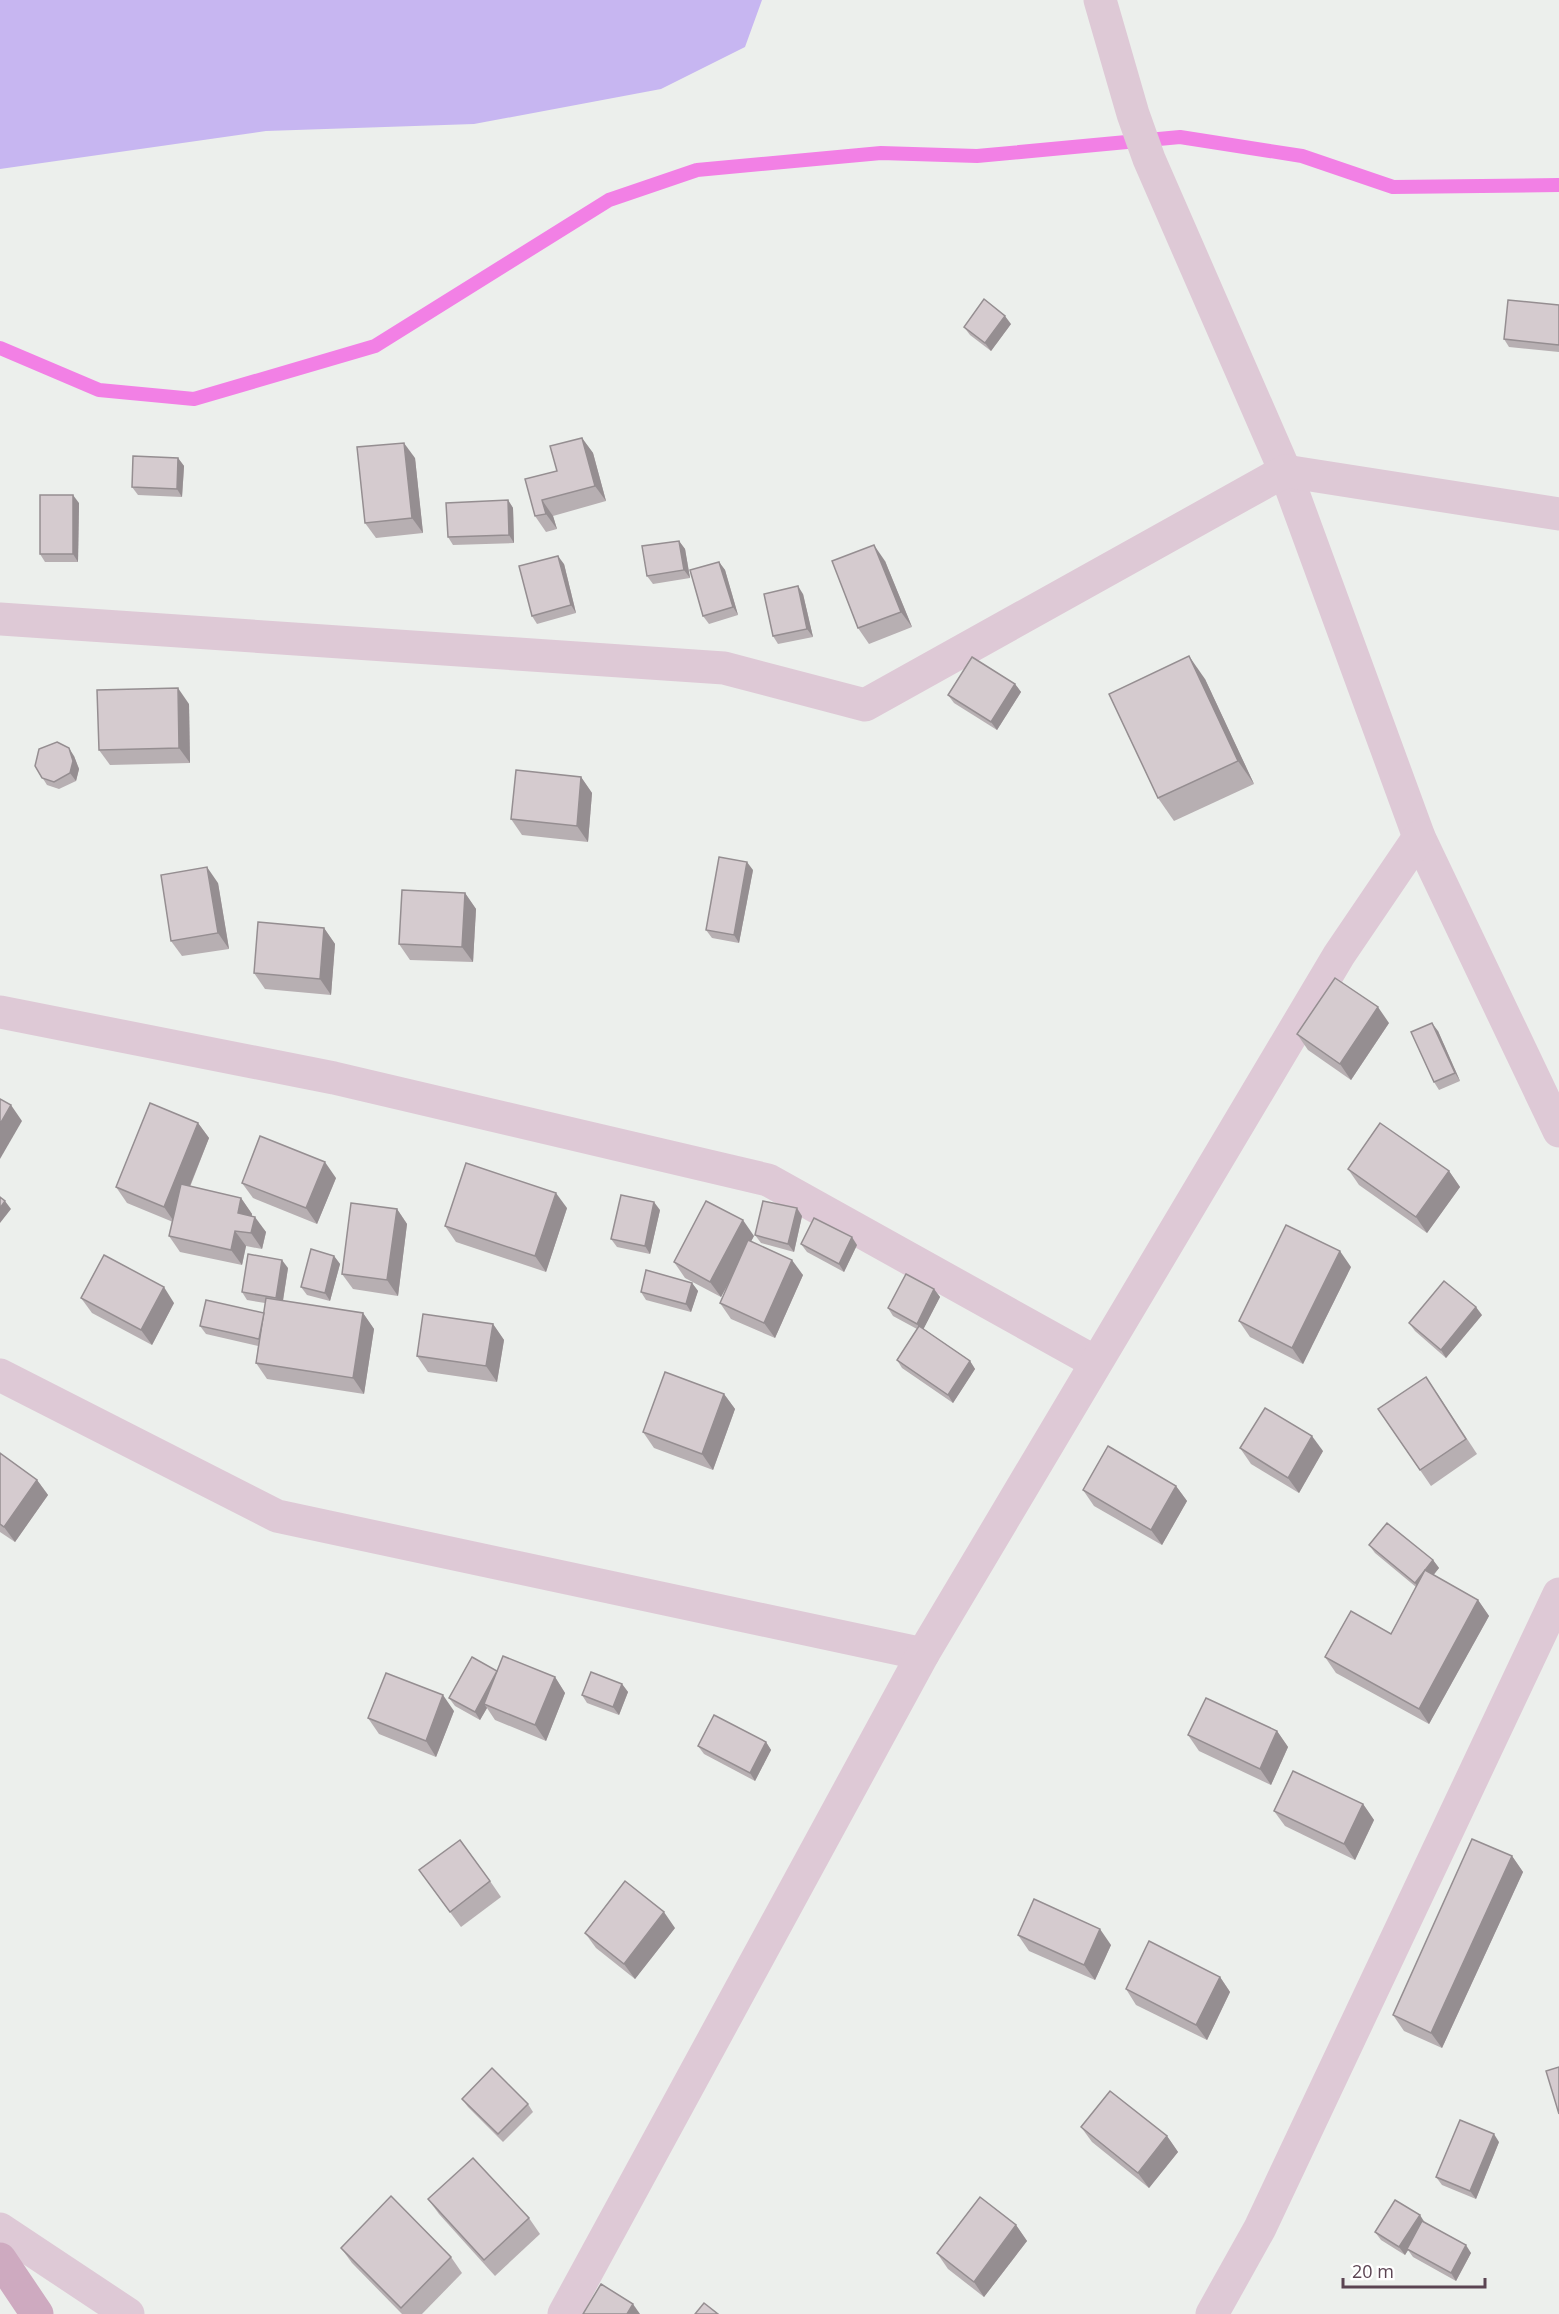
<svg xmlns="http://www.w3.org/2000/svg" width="1559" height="2314" viewBox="0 0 1559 2314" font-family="'Open Sans',sans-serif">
<rect width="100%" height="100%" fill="#ecefec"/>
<polygon fill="#c7b6f1" points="0,0 762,0 745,47 661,89 474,124 266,131 0,169"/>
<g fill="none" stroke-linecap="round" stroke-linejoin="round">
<polyline stroke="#f280e5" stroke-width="14" points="0,348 99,390 194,399 375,346 609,200 697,170 881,153 977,156 1180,137 1302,156 1393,187 1559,185"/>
<g stroke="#dec9d6" stroke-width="33">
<polyline points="1100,0 1133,114 1149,159 1285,471 1419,837 1559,1131"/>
<polyline points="0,619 724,668 865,705 1285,471 1559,514"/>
<polyline points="0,1012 334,1078 768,1180 1095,1362"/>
<polyline points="0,1375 277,1516 923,1654"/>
<polyline points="0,2229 128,2314"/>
<polyline points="564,2314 923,1654 1339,955 1419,837"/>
<polyline points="1212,2314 1260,2228 1559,1594"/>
</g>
<polyline stroke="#ceaac0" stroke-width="33" points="0,2259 37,2314"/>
</g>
<g fill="#b7afb2">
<polygon points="1559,305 1559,352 1509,347 1504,339"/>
<polygon points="1011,324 991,351 970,335 964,327"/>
<polygon points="582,438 593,453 606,501 553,516 557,529 546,532 535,516 525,479 557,471"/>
<polygon points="178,458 184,466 182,497 138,495 132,487"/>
<polygon points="415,458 423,533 376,538 365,523"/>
<polygon points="508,500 513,508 514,543 453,545 448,537"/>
<polygon points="79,503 78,562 45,562 40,554"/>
<polygon points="679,541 685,549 690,578 653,584 647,576"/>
<polygon points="885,561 912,627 869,644 858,628"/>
<polygon points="719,562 725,570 738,615 709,624 703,616"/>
<polygon points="564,564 576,613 537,624 532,616"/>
<polygon points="803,594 813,637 778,644 773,636"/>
<polygon points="1205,679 1254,784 1174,821 1158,798"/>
<polygon points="1015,684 1021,692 997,730 954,703 948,695"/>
<polygon points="189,704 190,763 110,765 99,750"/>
<polygon points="74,756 79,769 76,781 59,789 47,785 35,766"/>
<polygon points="581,777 592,793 588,842 522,835 511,819"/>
<polygon points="753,870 739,943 712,938 706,930"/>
<polygon points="218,883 229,949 182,956 171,941"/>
<polygon points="465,893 476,909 473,962 410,960 399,944"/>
<polygon points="324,928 335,944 331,995 265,989 254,973"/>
<polygon points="1389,1023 1351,1080 1308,1050 1297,1034"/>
<polygon points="1438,1031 1460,1081 1439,1090 1434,1082"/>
<polygon points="198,1123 209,1138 190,1187 241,1198 252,1214 252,1216 266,1232 262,1249 246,1246 242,1265 180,1252 169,1236 173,1222 127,1203 116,1187"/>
<polygon points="1348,1169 1449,1171 1460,1187 1427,1233 1359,1185"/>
<polygon points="336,1178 317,1224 253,1198 242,1183"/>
<polygon points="567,1208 546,1272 456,1242 445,1226"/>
<polygon points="397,1209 407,1224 398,1296 353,1289 342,1274"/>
<polygon points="660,1210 650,1254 617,1247 611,1239"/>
<polygon points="802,1216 794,1252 761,1243 755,1235"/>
<polygon points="754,1236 751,1241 803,1275 775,1338 731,1319 720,1303 731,1279 721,1297 685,1278 674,1262"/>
<polygon points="801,1244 857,1245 844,1272 807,1252"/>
<polygon points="334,1256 340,1264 330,1301 307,1295 301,1287"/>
<polygon points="1351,1267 1303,1364 1250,1337 1239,1321"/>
<polygon points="288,1268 283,1301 363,1313 374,1329 364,1394 267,1379 256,1363 258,1346 206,1334 200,1326 264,1313 265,1303 247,1300 242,1292"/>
<polygon points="692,1283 698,1291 691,1312 646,1300 641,1292"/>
<polygon points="934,1289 940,1297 923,1329 970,1361 975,1369 953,1403 902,1368 897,1360 917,1329 893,1316 888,1308"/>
<polygon points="81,1298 174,1303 152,1345 92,1313"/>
<polygon points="1482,1315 1446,1358 1415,1331 1409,1323"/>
<polygon points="493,1324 504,1340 497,1382 428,1372 417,1356"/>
<polygon points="1437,1393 1477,1454 1431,1486 1378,1409"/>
<polygon points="724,1394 735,1409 713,1470 654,1448 643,1432"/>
<polygon points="1240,1448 1323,1451 1299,1493 1251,1464"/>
<polygon points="0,1453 37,1480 48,1495 15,1542 0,1532"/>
<polygon points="1176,1486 1187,1501 1162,1545 1094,1506 1083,1490"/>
<polygon points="1369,1545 1433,1560 1439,1568 1433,1575 1478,1600 1489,1616 1429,1724 1336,1673 1325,1657 1391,1634 1416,1587 1375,1553"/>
<polygon points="497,1671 555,1677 565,1693 546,1741 495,1720 487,1708 480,1720 455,1706 449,1698"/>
<polygon points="622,1684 628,1692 619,1715 587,1703 582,1695"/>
<polygon points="454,1711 436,1757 379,1734 368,1718"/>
<polygon points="1277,1731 1288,1747 1271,1785 1199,1751 1188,1735"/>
<polygon points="766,1742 771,1750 755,1781 704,1754 698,1746"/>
<polygon points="1363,1804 1374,1820 1355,1860 1285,1826 1274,1811"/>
<polygon points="1512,1856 1523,1872 1442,2048 1404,2031 1393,2015"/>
<polygon points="419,1870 490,1881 501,1897 461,1927"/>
<polygon points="675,1928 635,1979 596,1948 585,1933"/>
<polygon points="1018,1935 1111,1945 1095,1980 1029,1951"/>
<polygon points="1220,1977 1230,1992 1207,2040 1136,2005 1126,1989"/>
<polygon points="462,2099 528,2104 533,2112 503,2142 468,2107"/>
<polygon points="1081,2127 1167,2136 1178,2152 1149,2188 1092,2142"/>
<polygon points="1499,2142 1476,2199 1442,2185 1436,2177"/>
<polygon points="428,2199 529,2218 540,2234 495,2276 439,2214"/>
<polygon points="1425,2223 1471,2253 1456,2281 1413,2257 1408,2250 1405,2255 1381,2240 1375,2232"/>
<polygon points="1016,2225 1027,2241 984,2297 948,2269 937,2253"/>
<polygon points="341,2248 451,2257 462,2273 422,2314 402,2314 352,2263"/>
</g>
<g fill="#958e91">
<polygon points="1005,316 1011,324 991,351 985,343"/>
<polygon points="582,438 593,453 606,501 595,486"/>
<polygon points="404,443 415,458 423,533 412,518"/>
<polygon points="178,458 184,466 182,497 177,489"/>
<polygon points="73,495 79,503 78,562 73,554"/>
<polygon points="508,500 513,508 514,543 509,535"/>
<polygon points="542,500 553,516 557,529 546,514"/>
<polygon points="679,541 685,549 690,578 684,570"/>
<polygon points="874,545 885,561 912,627 901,612"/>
<polygon points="558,556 564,564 576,613 571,605"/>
<polygon points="719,562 725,570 738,615 733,607"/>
<polygon points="798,586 803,594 813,637 807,629"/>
<polygon points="1189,656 1205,679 1254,784 1238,761"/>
<polygon points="1015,684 1021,692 997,730 991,722"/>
<polygon points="178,688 189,704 190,763 179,748"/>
<polygon points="69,748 74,756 79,769 76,781 70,773"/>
<polygon points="581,777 592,793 588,842 577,826"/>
<polygon points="747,862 753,870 739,943 734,935"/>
<polygon points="207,867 218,883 229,949 218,933"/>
<polygon points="465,893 476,909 473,962 462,947"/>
<polygon points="324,928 335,944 331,995 320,979"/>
<polygon points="1378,1007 1389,1023 1351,1080 1340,1064"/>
<polygon points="1432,1023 1438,1031 1460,1081 1455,1073"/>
<polygon points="11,1105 22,1121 0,1159 0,1124"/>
<polygon points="198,1123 209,1138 175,1223 164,1207"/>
<polygon points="325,1162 336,1178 317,1224 306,1208"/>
<polygon points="1449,1171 1460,1187 1427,1233 1416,1217"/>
<polygon points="556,1193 567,1208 546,1272 535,1256"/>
<polygon points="241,1198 252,1214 249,1229 238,1213"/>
<polygon points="5,1201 11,1209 0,1223 0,1208"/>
<polygon points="654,1202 660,1210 650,1254 645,1246"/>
<polygon points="797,1208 802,1216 794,1252 788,1244"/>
<polygon points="397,1209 407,1224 398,1296 387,1280"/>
<polygon points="255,1217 266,1232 262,1249 251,1233"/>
<polygon points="743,1220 754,1236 721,1297 710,1282"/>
<polygon points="235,1231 246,1246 242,1265 231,1250"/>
<polygon points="852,1237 857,1245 844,1272 839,1264"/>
<polygon points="1340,1251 1351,1267 1303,1364 1292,1348"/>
<polygon points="334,1256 340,1264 330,1301 325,1293"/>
<polygon points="282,1260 288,1268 282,1306 276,1298"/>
<polygon points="792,1260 803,1275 775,1338 764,1323"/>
<polygon points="692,1283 698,1291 691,1312 686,1304"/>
<polygon points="164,1287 174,1303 152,1345 141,1330"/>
<polygon points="934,1289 940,1297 922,1332 917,1324"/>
<polygon points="1476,1307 1482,1315 1446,1358 1441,1350"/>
<polygon points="363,1313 374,1329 364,1394 353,1378"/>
<polygon points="493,1324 504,1340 497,1382 486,1366"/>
<polygon points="970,1361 975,1369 953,1403 948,1395"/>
<polygon points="724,1394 735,1409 713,1470 702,1454"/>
<polygon points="1312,1436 1323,1451 1299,1493 1288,1478"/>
<polygon points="37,1480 48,1495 15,1542 4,1527"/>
<polygon points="1176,1486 1187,1501 1162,1545 1151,1530"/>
<polygon points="1433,1560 1439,1568 1421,1591 1415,1583"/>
<polygon points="1478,1600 1489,1616 1429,1724 1419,1709"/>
<polygon points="497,1671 484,1704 487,1708 480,1720 475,1712"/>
<polygon points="555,1677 565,1693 546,1741 535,1725"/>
<polygon points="622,1684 628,1692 619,1715 613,1707"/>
<polygon points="443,1695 454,1711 436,1757 426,1741"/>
<polygon points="1277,1731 1288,1747 1271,1785 1260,1769"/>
<polygon points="766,1742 771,1750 755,1781 750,1773"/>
<polygon points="1363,1804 1374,1820 1355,1860 1344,1844"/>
<polygon points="1512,1856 1523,1872 1442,2048 1431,2033"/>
<polygon points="664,1912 675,1928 635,1979 624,1964"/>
<polygon points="1100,1929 1111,1945 1095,1980 1084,1965"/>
<polygon points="1220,1977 1230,1992 1207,2040 1196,2025"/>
<polygon points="1494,2134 1499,2142 1476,2199 1470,2191"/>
<polygon points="1167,2136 1178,2152 1149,2188 1138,2173"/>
<polygon points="1420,2215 1425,2223 1405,2255 1399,2247"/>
<polygon points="1016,2225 1027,2241 984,2297 974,2282"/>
<polygon points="1466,2245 1471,2253 1456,2281 1451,2273"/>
<polygon points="633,2304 640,2314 627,2314"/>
</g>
<g fill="#d5cbcf" stroke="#958e91" stroke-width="1.5">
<polygon points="984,299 1005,316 985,343 964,327"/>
<polygon points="1508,300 1559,305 1559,345 1504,339"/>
<polygon points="582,438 595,486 542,500 546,514 535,516 525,479 557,471 550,446"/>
<polygon points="404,443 412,518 365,523 357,447"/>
<polygon points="133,456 178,458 177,489 132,487"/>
<rect x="40" y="495" width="33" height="59"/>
<polygon points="508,500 509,535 448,537 446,503"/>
<polygon points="679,541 684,570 647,576 642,546"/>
<polygon points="874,545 901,612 858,628 832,561"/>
<polygon points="558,556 571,605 532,616 519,566"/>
<polygon points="719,562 733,607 703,616 690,570"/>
<polygon points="798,586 807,629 773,636 764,594"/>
<polygon points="1189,656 1238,761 1158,798 1109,694"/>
<polygon points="972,657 1015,684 991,722 948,695"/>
<polygon points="178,688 179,748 99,750 97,690"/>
<polygon points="57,742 69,748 73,761 70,773 54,782 42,778 35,766 39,749"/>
<polygon points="516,770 581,777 577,826 511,819"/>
<polygon points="719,857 747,862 734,935 706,930"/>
<polygon points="207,867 218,933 171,941 161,875"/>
<polygon points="402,890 465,893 462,947 399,944"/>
<polygon points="258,922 324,928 320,979 254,973"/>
<polygon points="1335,978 1378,1007 1340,1064 1297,1034"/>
<polygon points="1432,1023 1455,1073 1434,1082 1411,1032"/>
<polygon points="0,1099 11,1105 0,1124"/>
<polygon points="150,1103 198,1123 164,1207 116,1187"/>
<polygon points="1380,1123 1449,1171 1416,1217 1348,1169"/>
<polygon points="260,1136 325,1162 306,1208 242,1183"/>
<polygon points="466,1163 556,1193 535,1256 445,1226"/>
<polygon points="181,1184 241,1198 238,1213 255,1217 251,1233 235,1231 231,1250 169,1236"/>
<polygon points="621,1195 654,1202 645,1246 611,1239"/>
<polygon points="0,1197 5,1201 0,1208"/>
<polygon points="706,1201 743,1220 710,1282 674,1262"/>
<polygon points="763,1201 797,1208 788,1244 755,1235"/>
<polygon points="351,1203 397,1209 387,1280 342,1274"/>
<polygon points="814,1218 852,1237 839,1264 801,1244"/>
<polygon points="1286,1225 1340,1251 1292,1348 1239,1321"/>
<polygon points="748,1240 792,1260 764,1323 720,1303"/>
<polygon points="311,1249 334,1256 325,1293 301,1287"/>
<polygon points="248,1254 282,1260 276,1298 242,1292"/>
<polygon points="104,1255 164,1287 141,1330 81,1298"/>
<polygon points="646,1270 692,1283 686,1304 641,1292"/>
<polygon points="906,1274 934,1289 917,1324 888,1308"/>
<polygon points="1444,1281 1476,1307 1441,1350 1409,1323"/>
<polygon points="266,1298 363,1313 353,1378 256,1363"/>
<polygon points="206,1300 264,1313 259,1339 200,1326"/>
<polygon points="423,1314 493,1324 486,1366 417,1356"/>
<polygon points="919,1326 970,1361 948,1395 897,1360"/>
<polygon points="665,1372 724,1394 702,1454 643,1432"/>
<polygon points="1426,1377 1466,1439 1420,1470 1378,1409"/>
<polygon points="1265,1408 1312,1436 1288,1478 1240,1448"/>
<polygon points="1108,1446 1176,1486 1151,1530 1083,1490"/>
<polygon points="0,1453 37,1480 4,1527 0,1524"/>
<polygon points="1387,1523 1433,1560 1415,1583 1369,1545"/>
<polygon points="1425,1570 1478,1600 1419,1709 1325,1657 1351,1611 1391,1634"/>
<polygon points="503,1656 555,1677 535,1725 484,1704"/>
<polygon points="472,1657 497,1671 475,1712 449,1698"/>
<polygon points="591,1672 622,1684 613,1707 582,1695"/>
<polygon points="386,1673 443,1695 426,1741 368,1718"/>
<polygon points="1206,1698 1277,1731 1260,1769 1188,1735"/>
<polygon points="714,1715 766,1742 750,1773 698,1746"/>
<polygon points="1293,1771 1363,1804 1344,1844 1274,1811"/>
<polygon points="1472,1839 1512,1856 1431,2033 1393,2015"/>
<polygon points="460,1840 490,1881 450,1912 419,1870"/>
<polygon points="625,1881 664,1912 624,1964 585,1933"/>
<polygon points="1034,1899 1100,1929 1084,1965 1018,1935"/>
<polygon points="1149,1941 1220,1977 1196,2025 1126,1989"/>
<polygon points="1559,2067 1559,2114 1546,2071"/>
<polygon points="492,2068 528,2104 498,2134 462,2099"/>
<polygon points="1110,2091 1167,2136 1138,2173 1081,2127"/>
<polygon points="1460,2120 1494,2134 1470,2191 1436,2177"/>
<polygon points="473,2158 529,2218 484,2260 428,2199"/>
<polygon points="391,2196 451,2257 401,2308 341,2248"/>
<polygon points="980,2197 1016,2225 974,2282 937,2253"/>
<polygon points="1395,2200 1420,2215 1399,2247 1375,2232"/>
<polygon points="1422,2221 1466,2245 1451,2273 1407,2249"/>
<polygon points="601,2284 633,2304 627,2314 583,2314"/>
<polygon points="704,2303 718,2314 695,2314"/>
</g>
<path d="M1343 2278v9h142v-9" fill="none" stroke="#5b4452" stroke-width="3"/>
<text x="1352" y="2278" font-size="18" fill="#5b4452" stroke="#ffffff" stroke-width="4.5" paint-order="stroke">20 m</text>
</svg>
